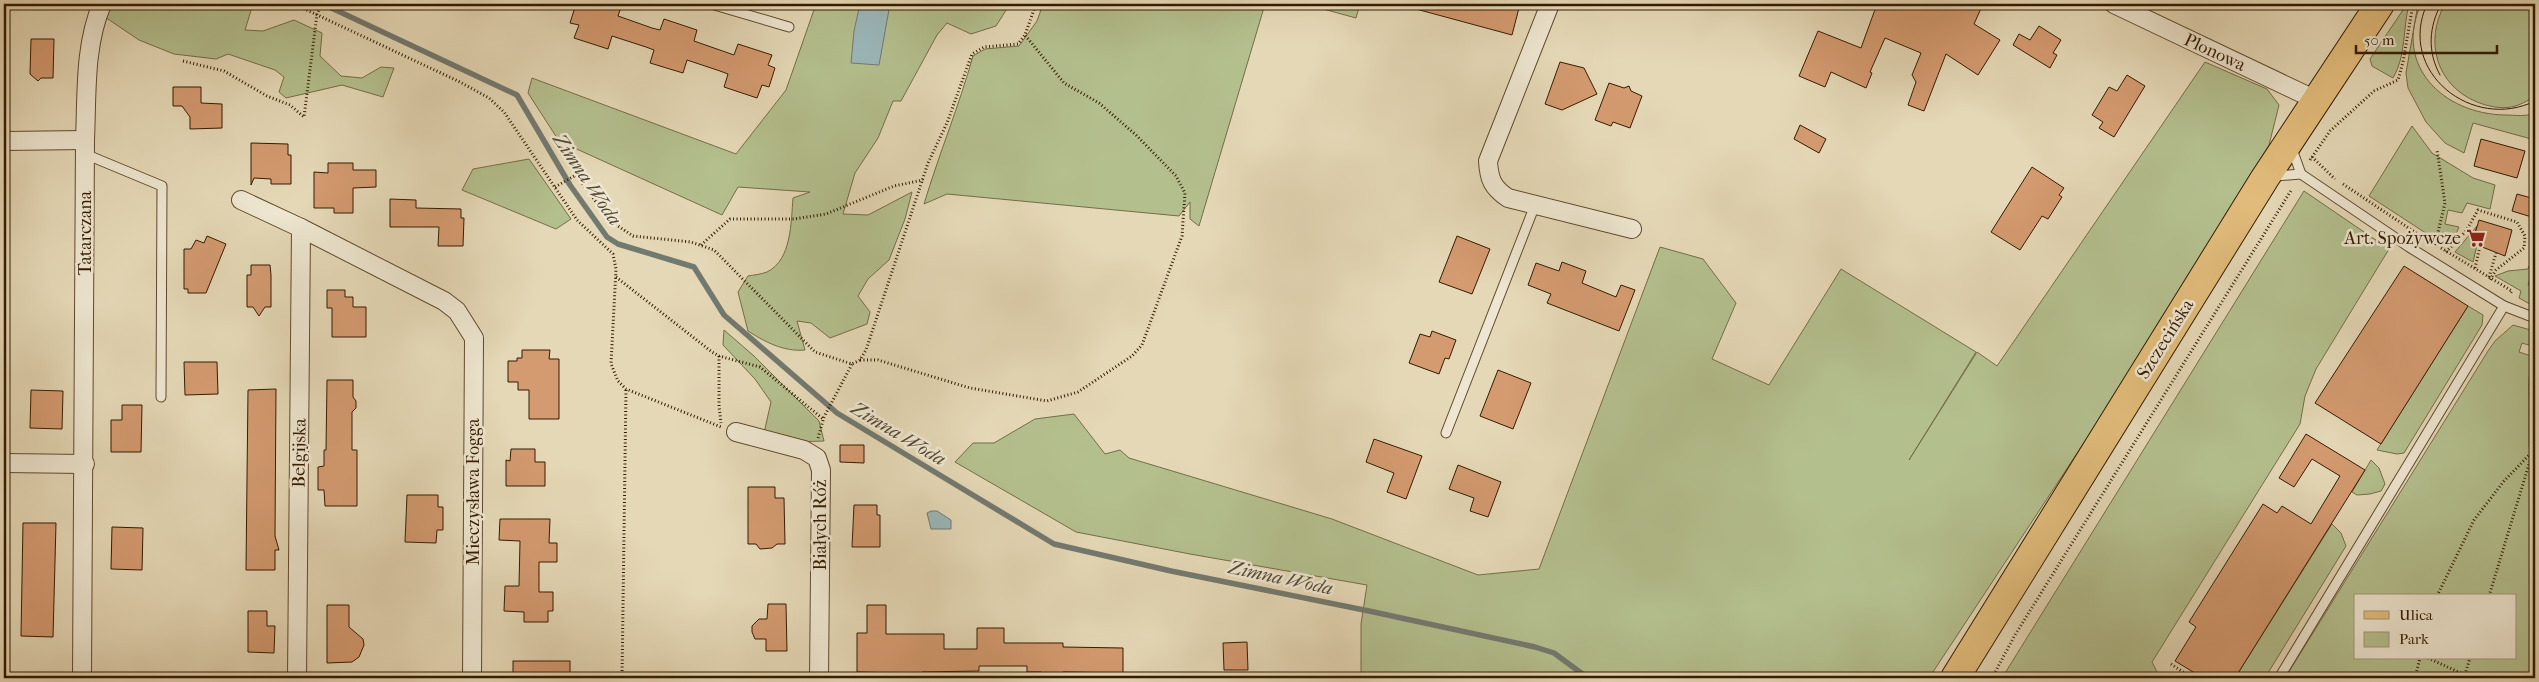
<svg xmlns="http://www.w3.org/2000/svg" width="2539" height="682" viewBox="0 0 2539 682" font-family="'IM FELL French Canon',serif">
<rect width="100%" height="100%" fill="#e5d8b6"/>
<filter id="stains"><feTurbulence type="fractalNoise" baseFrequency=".004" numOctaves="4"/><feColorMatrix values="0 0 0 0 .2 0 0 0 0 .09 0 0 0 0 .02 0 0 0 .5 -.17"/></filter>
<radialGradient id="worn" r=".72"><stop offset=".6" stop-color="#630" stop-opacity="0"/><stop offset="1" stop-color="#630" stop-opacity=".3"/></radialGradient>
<g fill="#b4bf8e" stroke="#746d47" fill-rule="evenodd">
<polygon points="79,4 253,4 245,30 263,31 294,20 322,33 320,56 341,76 362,78 381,67 394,68 383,97 342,85 286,98 279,92 284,77 275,70 228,54 216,59 174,54 139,40 90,7"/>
<path d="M816 4H1010L996 26 971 34 947 23 937 35 901 101H893L878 138 855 173 843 214 868 215 912 192 905 219 889 260 868 279 858 296 870 312 867 324 830 338 811 323 797 321 805 350C784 352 765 342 748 331L738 292 748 276C754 275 762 274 767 272 792 260 791 221 793 198L810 192 738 187 722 215 559 141 528 93 532 78 736 154 786 90Z"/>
<path d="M1043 4H1265L1199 226 1190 219V202L1179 216 947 194 924 204C939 154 959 106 973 56L985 49 1019 46 1037 21Z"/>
<polygon points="1305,4 1360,4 1356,18"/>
<path d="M2407 4H2409C2403 27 2406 57 2393 78L2372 66 2370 59Z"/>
<path d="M2418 4H2421C2393 66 2444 114 2505 115 2515 115 2526 117 2535 113V140L2473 123 2464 153 2445 143 2426 122 2408 88 2406 73Z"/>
<path d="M2445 4H2535V97C2528 100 2519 106 2511 107 2500 109 2487 106 2477 102 2436 85 2424 41 2445 4Z"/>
<polygon points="2205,62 2267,89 2279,105 2269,145 2093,429 1929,678 1361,678 1361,624 1367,585 1190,554 1076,532 955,462 973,443 994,443 1035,419 1074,414 1105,454 1120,450 1129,458 1332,519 1478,575 1539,569 1660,247 1703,259 1736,303 1712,359 1769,385 1841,269 1976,352 1909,460 1977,352 1997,366"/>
<polygon points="2412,126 2432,153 2473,178 2495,185 2490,209 2467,203 2462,213 2448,210 2445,224 2459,227 2456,234 2444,245 2369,196"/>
<polygon points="529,159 571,219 556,229 462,190 473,169"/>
<polygon points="2304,191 2389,249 2316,369 2305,396 2300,424 2152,662 2160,678 2002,678"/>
<polygon points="2477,226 2472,243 2477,245 2473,262 2455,252"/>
<polygon points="2535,248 2535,261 2528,285 2535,288 2535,307 2519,298 2521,291 2495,276 2508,271 2528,269"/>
<polygon points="2468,306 2483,315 2482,325 2404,453 2397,454 2377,450"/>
<path d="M2513 325 2534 331 2535 347 2522 343 2519 352 2534 357 2529 378V447L2535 454V678H2285L2488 351 2495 341ZM2355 596H2515V658H2355Z"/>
<polygon points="724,330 754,356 819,421 824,441 791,442 764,433 771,402 755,379 723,345"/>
<polygon points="2371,460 2379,468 2385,484 2381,491 2370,494 2357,495 2352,492"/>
<polygon points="2332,524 2341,533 2346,546 2271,668 2265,678 2235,678"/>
</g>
<g fill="#9bb7b9" stroke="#72796f">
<polygon points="860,4 890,4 879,65 851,63 854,31"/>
<polygon points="931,511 937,511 951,520 951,529 931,529 927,513"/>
</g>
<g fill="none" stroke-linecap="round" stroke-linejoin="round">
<polyline stroke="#72796f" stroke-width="5.5" points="323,4 517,95 570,185 607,237 618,244 694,267 724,315 837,413 1054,544 1171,571 1369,611 1535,647 1554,653 1588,678"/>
</g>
<g fill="#d49a70" stroke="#341b00">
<polygon points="576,4 622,4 618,16 652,28 660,30 664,19 697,30 694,41 734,55 738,44 772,55 768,65 775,68 769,87 762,85 757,98 724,87 728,74 720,71 687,60 683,73 650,63 654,50 646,47 612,36 608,49 574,38 579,25 570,23"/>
<polygon points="1417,4 1520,4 1512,35 1416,9"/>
<polygon points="1877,4 1983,4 1974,24 2000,40 1978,75 1946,54 1924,111 1908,105 1916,82 1912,75 1921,53 1885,38 1870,72 1872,73 1866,88 1831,72 1825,87 1799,76 1818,31 1861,48"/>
<polygon points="2039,26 2061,40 2053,53 2057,55 2050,68 2013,45 2019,34 2030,40"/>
<polygon points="31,39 54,39 53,78 41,78 38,81 30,74"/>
<polygon points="1560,62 1584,68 1597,94 1562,110 1545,104"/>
<polygon points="2127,75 2145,86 2114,137 2099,128 2103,122 2092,115 2109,87 2117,91"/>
<polygon points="1609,83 1624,88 1629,86 1631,91 1642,96 1630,128 1613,122 1611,126 1595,120"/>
<polygon points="173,87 201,87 201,103 222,104 222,128 190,129 190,117 182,106 173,106"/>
<polygon points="1800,125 1826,139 1819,153 1794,139"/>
<polygon points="2481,139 2525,151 2517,178 2474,166"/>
<polygon points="251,143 288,144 288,155 291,155 291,184 271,184 271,179 254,178 251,185"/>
<polygon points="328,163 353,163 353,170 376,170 376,187 353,188 353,213 334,213 334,208 314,208 314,172 328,173"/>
<polygon points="2032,167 2064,188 2059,195 2062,197 2048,219 2042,216 2020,250 1991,232"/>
<polygon points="2517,194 2535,199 2535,218 2512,211"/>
<polygon points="390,199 416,200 416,208 461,209 461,218 464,218 463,246 438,246 439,227 390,227"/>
<polygon points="2479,220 2512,230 2505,256 2472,243"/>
<polygon points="207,236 226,244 206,293 188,293 188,289 184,289 184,249 191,249 196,240 204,243"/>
<polygon points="1457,236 1490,249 1472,294 1439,282"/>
<polygon points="1562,262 1586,271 1582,283 1616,297 1621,285 1635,290 1619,331 1547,303 1551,294 1528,285 1536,263 1559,271"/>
<polygon points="251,265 270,265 271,275 271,307 265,307 259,316 253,307 247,307 247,275 251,275"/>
<polygon points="2404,266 2468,306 2381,444 2315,403"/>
<polygon points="327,290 345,290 345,297 353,297 353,307 366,307 366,337 332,337 332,308 327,308"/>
<polygon points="1432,331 1456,340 1449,359 1445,358 1439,374 1409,363 1420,334 1430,337"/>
<polygon points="522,350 550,350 549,359 559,359 559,419 529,419 529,390 518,390 518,382 508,382 508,361 517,361 517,358 522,358"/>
<polygon points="184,362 217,362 218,394 185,395"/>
<polygon points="1498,370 1531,383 1513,429 1480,416"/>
<polygon points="327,380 353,380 353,397 356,401 356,408 352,412 352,450 357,450 357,506 325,506 324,490 318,490 318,467 324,466 324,450 326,450"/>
<polygon points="276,389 275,536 279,550 275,550 275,570 246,570 248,390"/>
<polygon points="31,390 63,391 62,429 30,428"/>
<polygon points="122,405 142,405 141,452 111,452 111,420 122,420"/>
<polygon points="2306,434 2365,470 2235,678 2203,678 2175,661 2196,627 2189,622 2263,504 2277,513 2282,506 2311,524 2340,476 2312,459 2294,487 2279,478"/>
<polygon points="1374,439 1422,456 1406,499 1387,492 1394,473 1366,462"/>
<polygon points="840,445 864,445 864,463 840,462"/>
<polygon points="511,449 535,449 535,462 545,462 545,486 506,486 506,460 510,461"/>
<polygon points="1458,465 1501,482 1488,517 1470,511 1474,498 1449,489"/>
<polygon points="748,487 775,487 775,498 784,498 785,544 777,544 772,548 760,549 756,544 748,544"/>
<polygon points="407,495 438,495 438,507 443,507 443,530 437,530 436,543 405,542"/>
<polygon points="854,505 877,505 877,515 880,515 880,547 852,547"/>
<polygon points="500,519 550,519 549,543 557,543 557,562 539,562 539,592 553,592 553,611 548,611 548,622 524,622 524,612 504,611 505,586 519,586 520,541 499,540"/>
<polygon points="23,523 56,523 53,637 21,636"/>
<polygon points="112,527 143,528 142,570 111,569"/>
<polygon points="768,604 786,604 787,651 766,651 766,639 755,639 752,632 752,626 759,619 767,619"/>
<polygon points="327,605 349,605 349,627 363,639 364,645 359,657 352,662 327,663"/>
<polygon points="867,605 886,605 886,634 944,634 944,649 977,649 977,628 1004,628 1004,643 1063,643 1063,647 1123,648 1123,673 1063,672 1063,678 1041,678 1041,672 1027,672 1027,666 979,666 979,671 922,672 922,678 907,678 907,673 857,672 857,633 867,633"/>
<polygon points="248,611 267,611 267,626 275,626 274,653 248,652"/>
<polygon points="1247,642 1248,670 1224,670 1223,643"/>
<rect x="513" y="661" width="57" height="17"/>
</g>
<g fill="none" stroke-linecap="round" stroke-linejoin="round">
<g stroke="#604a2e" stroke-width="11">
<g id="service">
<polyline points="711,4 789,27"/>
<polyline points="2292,149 2301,174"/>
<polyline points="85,154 162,186 161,397"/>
<polyline points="2275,176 2301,174 2409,247 2504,306 2535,318"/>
<polyline points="1446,433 1535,205"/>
<polyline points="2279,678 2504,306"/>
</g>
</g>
<g stroke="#604a2e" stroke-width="20">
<g id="minor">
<path d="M1550 4 1488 161C1489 180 1493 188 1508 198L1632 229"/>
<polyline points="2114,4 2316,100"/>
<polyline points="4,141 85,140"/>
<polyline points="241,200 301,228"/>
<polyline points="736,432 804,450 817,458 821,470 819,678"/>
<polyline points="4,463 85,464"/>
<path d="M82 678 85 140C87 95 84 46 102 4"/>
<polyline points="297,678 301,228 444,301 457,311 474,338 472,678"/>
</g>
</g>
<g stroke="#341b00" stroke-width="30">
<polyline id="primary" points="1955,678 2265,178 2380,4"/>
</g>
<g stroke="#341b00" stroke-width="3" stroke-dasharray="1 2.5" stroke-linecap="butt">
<polyline points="294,4 460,82 489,98 504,112 577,220 613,254 616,269 611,364 618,381 626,389 721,427"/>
<polyline points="183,61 224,71 267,96 290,105 304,117 317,14 322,4"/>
<polyline points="2312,157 2335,179"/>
<polyline points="2310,160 2330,131 2374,91 2398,80 2403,62 2413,4"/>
<polyline points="2343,184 2431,243"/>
<polyline points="555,187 576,175 608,218 618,226 633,236 691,242 714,250 815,352 852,364 860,360 866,350 928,163 947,123 972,54 984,47 1018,44 1025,35 1036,4"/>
<polyline points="701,245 730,219 794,219 826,214 894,186 923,180"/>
<polyline points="2435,245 2445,203 2437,150"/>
<polyline points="2441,248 2512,291 2510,294"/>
<polyline points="2446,252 2466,231 2478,210 2517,222 2525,236 2524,248 2496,270 2490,280"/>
<polyline points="2475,268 2480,246"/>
<polyline points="616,277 712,352 719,356 760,367 823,419"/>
<polyline points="2489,277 2496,253"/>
<polyline points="719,356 719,406 721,423"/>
<polyline points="860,360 878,360 970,388 1047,401 1078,392 1132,356 1142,345 1182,236 1185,193 1176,176 1136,135 1099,103 1064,83 1025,35"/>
<polyline points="818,438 824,417 852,364"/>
<polyline points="2533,455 2535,471"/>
<polyline points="2437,596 2474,520 2504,481 2532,452"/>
<polyline points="2489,596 2533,451 2530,383 2535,366"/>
<polyline points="2428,658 2465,675"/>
<polyline points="2171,664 2192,678"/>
<polyline points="622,678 626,389"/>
<polyline points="1992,678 2015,635 2292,189"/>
<polyline points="2415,678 2420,658"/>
<polyline points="2464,678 2470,658"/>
</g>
<use href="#service" stroke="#eee6d0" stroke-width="9"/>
<use href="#minor" stroke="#eee6d0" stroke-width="18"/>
<use href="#primary" stroke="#e2bc7b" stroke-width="28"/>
<g stroke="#341b00" stroke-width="1">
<path d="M2427 4C2396 72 2473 132 2535 101"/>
<path d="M2440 75C2427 51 2429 27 2441 4"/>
</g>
</g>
<defs>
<g id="supermarket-bare" transform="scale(1.5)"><path d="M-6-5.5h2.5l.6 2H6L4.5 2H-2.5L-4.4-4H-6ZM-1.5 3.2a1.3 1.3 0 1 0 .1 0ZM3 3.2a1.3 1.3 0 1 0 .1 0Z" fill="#8f2418" stroke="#eee6d0" stroke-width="2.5" paint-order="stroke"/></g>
</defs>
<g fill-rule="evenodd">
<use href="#supermarket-bare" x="2476" y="238"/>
</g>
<g text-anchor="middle" stroke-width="5" stroke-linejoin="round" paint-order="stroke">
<g font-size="18" fill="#341b00" stroke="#eee6d0">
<text transform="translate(2215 52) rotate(25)" y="6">Plonowa</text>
<text transform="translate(85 233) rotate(-90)" y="6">Tatarczana</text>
<text transform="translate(2165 339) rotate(-58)" y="6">Szczecińska</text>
<text transform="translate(299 453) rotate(-89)" y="6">Belgijska</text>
<text transform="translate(473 492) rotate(-90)" y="6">Mieczysława Fogga</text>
<text transform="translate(820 525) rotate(-90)" y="6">Białych Róż</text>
</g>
<g font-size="18" fill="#341b00" stroke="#eee6d0" text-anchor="end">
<text x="2461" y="244">Art. Spożywcze</text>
</g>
<g font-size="19" font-style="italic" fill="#534a38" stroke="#eee6d0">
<text transform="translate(588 179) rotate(56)" y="7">Zimna Woda</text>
<text transform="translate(899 433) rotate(31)" y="7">Zimna Woda</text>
<text transform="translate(1281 577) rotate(12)" y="7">Zimna Woda</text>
</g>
</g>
<rect width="2539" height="682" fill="none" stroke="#e5d8b6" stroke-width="20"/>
<rect x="5" y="5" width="2529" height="672" fill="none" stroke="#341b00" stroke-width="2.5"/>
<rect x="10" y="10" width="2519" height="662" fill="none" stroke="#341b00"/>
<rect x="2354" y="594" width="162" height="65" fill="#eee6d0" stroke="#a4957d"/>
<rect x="2364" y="611" width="25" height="8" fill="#e2bc7b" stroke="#a4957d"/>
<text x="2399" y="620" font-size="15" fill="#341b00">Ulica</text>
<rect x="2364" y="632" width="25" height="15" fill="#b4bf8e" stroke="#a4957d"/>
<text x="2399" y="644" font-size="15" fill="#341b00">Park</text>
<path d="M2356 45v8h141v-8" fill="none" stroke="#341b00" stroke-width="2.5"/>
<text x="2364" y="45" font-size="15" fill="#341b00" stroke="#eee6d0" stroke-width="4" paint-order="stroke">50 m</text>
<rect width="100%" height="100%" filter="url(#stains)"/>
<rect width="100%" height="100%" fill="url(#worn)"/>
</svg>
